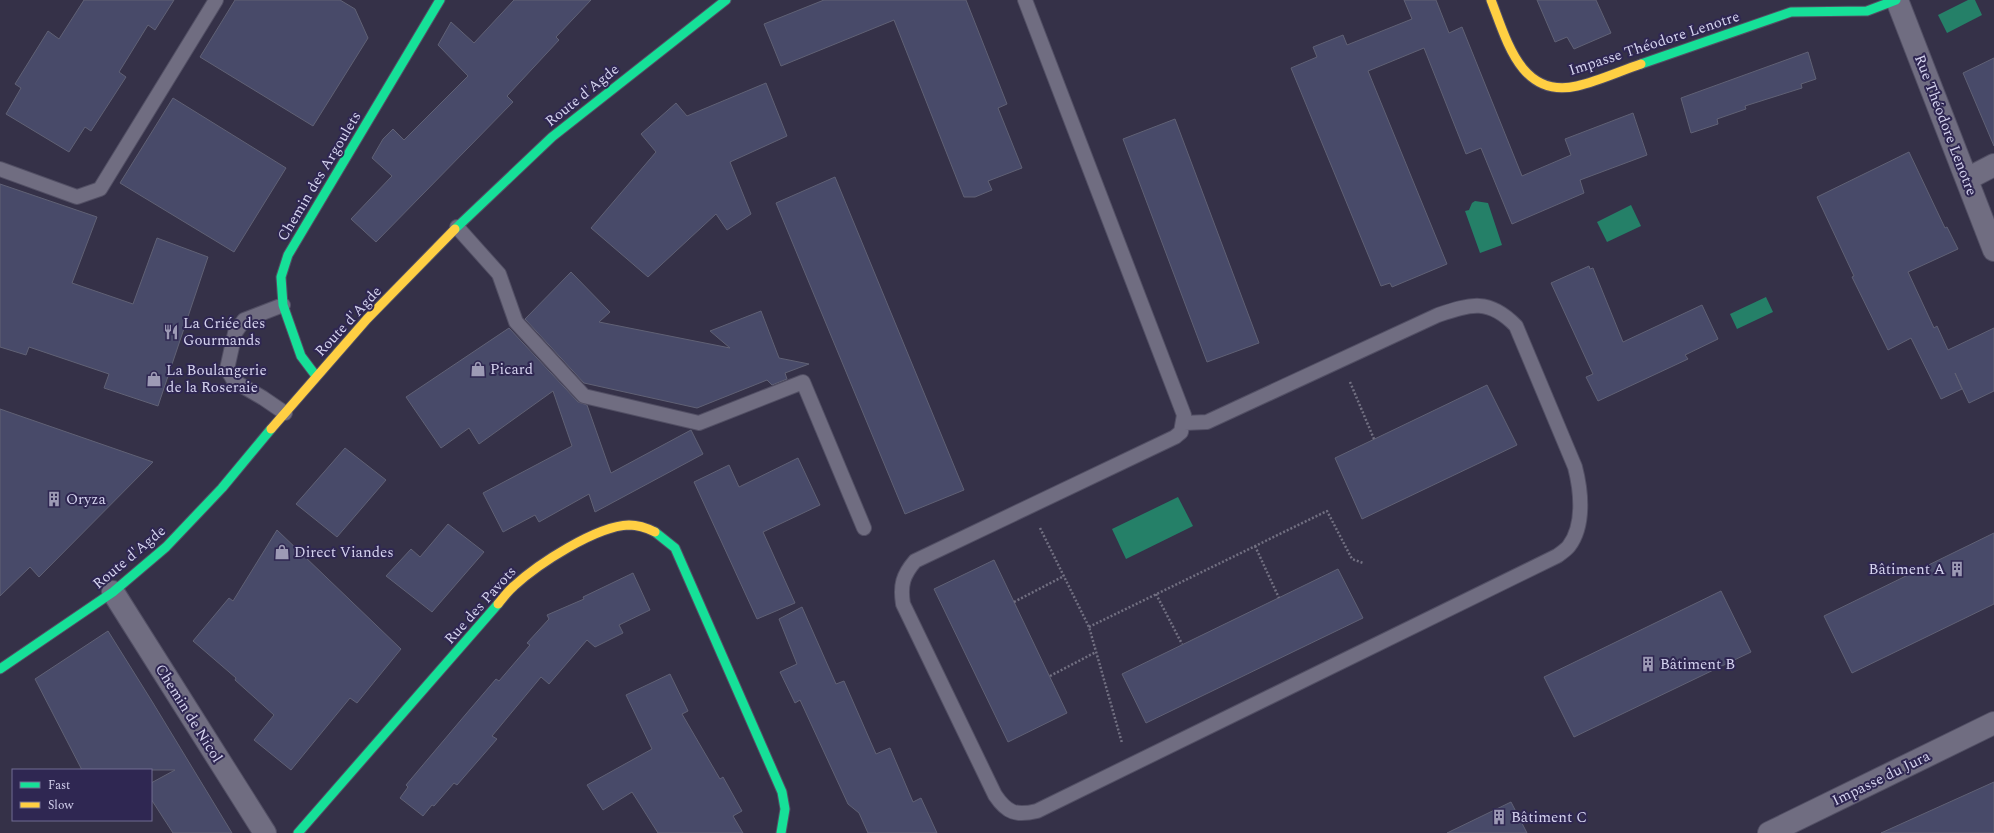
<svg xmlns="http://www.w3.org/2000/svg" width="1994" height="833" viewBox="0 0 1994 833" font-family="Spectral,serif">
<rect width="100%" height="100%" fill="#353148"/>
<g fill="#258068">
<polygon points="1968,0 1975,0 1982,15 1947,33 1938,15"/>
<polygon points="1475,201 1488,203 1502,245 1480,253 1465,211 1469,210 1472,203"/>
<polygon points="1631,205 1641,226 1607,242 1597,222"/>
<polygon points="1766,297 1773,312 1737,329 1730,314"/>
<polygon points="1178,497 1193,526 1126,559 1112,529"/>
</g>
<g fill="#484a69" stroke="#606175">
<polygon points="84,0 174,0 155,30 148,25 119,72 126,77 91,131 85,127 69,152 6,114 21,88 15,84 48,31 59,39"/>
<polygon points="235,0 340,0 355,9 368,38 313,126 200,57"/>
<polygon points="514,0 591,0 556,37 559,40 507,96 513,102 376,242 351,219 392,176 372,158 383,139 393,129 404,140 468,76 438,45 451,22 474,43"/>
<polygon points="824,0 966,0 1007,104 998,108 1022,168 988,181 992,190 975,197 964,197 894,20 781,66 764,24"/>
<polygon points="1404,0 1436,0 1449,33 1462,27 1522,176 1571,155 1565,139 1633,113 1647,155 1580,180 1584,193 1512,224 1481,148 1466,154 1424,48 1368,71 1447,264 1392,287 1390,283 1381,286 1291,68 1317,57 1313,47 1343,35 1347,45 1412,19"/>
<polygon points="1537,0 1596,0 1611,33 1574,49 1567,37 1555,42"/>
<polygon points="1808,52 1816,79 1801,84 1802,88 1745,106 1746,109 1717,119 1718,124 1691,133 1681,98"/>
<polygon points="1994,58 1994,146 1963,73"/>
<polygon points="766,83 787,136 730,162 751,214 727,230 716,214 648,277 591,228 656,152 641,134 676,103 687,116"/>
<polygon points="173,98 286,168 234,252 120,183"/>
<polygon points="1175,119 1259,343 1207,362 1123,139"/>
<polygon points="1909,152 1945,228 1947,227 1958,249 1908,272 1934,328 1937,326 1948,350 1994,328 1994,391 1969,403 1955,373 1962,389 1941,399 1911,338 1888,350 1852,277 1854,276 1817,197"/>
<polygon points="835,177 964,490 905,514 776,203"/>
<polygon points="0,184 97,217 72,283 133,304 157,238 208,257 158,406 104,388 109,374 29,347 26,355 0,347"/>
<polygon points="1589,266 1590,269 1593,268 1623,342 1702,305 1718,339 1685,355 1688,359 1598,401 1586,377 1593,374 1551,283"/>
<polygon points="571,272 610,312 599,322 730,348 710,331 761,311 779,358 809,364 785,373 787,379 772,385 767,380 697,408 584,383 525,319"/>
<polygon points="509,328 578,402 587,405 611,473 691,430 703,454 595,512 589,494 539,522 535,515 503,532 483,493 572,446 553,391 479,444 469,428 441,448 406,397"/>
<polygon points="1487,385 1517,445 1362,519 1335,458"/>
<polygon points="0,409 153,462 39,577 30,567 0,596"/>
<polygon points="345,448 386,480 337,537 296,504"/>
<polygon points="798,458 820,505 763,532 795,603 757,619 694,482 729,465 739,487"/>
<polygon points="448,524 484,552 432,612 386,576 411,549 420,557"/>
<polygon points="277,530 401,649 357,703 350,698 291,770 254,740 274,715 235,680 236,678 193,641 229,598 233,601"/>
<polygon points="1994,533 1994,604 1852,673 1824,616"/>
<polygon points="994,560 1067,713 1008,742 934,589"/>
<polygon points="1338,569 1363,618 1146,723 1122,674"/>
<polygon points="633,573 650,610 619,625 623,633 595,647 587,640 549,684 541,677 492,736 497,739 457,785 454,783 434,806 432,805 423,816 400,798 408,787 406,785 466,714 496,679 499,681 530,645 527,643 549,619 547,615 584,599 583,597"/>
<polygon points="1721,591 1751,652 1574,737 1544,677"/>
<polygon points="802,607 836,684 844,681 876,754 890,748 913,802 921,798 937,833 868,833 859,813 848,804 800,700 795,703 780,672 797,664 779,619"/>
<polygon points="108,631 153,703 232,833 173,833 151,799 151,783 175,770 82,770 35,679"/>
<polygon points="670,674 688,711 682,714 720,779 723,777 742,811 733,816 743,833 658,833 632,792 603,810 587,785 652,749 626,695"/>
<polygon points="1994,782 1994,833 1881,833"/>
<polygon points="1511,802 1527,833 1447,833"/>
</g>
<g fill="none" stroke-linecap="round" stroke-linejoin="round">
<g stroke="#524f64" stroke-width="16">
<g id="lane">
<path d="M1025 0 1184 415 1181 432 1175 437 915 561C903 575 900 585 903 604L995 795C1007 813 1016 816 1037 811L1557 556C1561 553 1566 550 1569 546 1585 525 1581 490 1575 467L1516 326C1489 298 1471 304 1438 315L1207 422 1184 423"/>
<polyline points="0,169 77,197 100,189 216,0"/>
<polyline points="457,227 499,274 516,322 584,396 699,423 803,382 864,528"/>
<polyline points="283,305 244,320 235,333 227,369 234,381 263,398 285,413"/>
</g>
</g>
<g stroke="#524f64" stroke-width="24">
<g id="street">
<polyline points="1897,0 1994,250"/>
<polyline points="1967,179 1994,165"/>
<polyline points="113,592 265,833"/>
<polyline points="1769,833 1994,723"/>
</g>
</g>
<g stroke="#524f64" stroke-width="11">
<g id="fast">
<polyline points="1641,64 1791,12 1867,11 1896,0"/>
<polyline points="455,229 552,137 726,0"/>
<polyline points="316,376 301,356 283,305 281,277 288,255 440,0"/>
<polyline points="655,532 675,548 782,792 785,809 781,833"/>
<polyline points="0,669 113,592 166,547 222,488 271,429"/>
<polyline points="298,833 498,604"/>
</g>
</g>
<g stroke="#524f64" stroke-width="11">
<g id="slow">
<path d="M1491 0C1507 41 1521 99 1577 86 1599 81 1620 71 1641 64"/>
<polyline points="271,429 367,319 455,229"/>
<path d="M498 604C503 598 508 591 514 586 538 564 596 526 629 525 638 525 647 528 655 532"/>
</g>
</g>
<g stroke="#727082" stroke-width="2.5" stroke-dasharray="2 2" stroke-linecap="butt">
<polyline points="1350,382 1374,439"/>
<polyline points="1040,528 1089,627 1122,743"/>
<polyline points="1255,546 1279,598"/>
<polyline points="1156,594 1182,644"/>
<polyline points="1014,602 1064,576"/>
<polyline points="1089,627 1327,511 1352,559 1363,563"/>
<polyline points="1050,676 1096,652"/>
</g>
<use href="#lane" stroke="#706d81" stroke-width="14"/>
<use href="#street" stroke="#706d81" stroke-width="22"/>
<use href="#fast" stroke="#16e098" stroke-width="9"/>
<use href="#slow" stroke="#ffcf43" stroke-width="9"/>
</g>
<defs>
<g id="restaurant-bare" transform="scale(1.2)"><path d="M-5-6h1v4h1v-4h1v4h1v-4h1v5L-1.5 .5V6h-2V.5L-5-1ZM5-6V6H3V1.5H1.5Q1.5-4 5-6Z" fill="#9d9ab5" stroke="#2f2752" stroke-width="2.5" paint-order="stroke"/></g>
<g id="shop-bare" transform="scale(1.2)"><path d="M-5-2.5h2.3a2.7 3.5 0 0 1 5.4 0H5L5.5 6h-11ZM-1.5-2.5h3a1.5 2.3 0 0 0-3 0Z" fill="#9d9ab5" stroke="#2f2752" stroke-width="2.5" paint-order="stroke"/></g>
<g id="building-bare" transform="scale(1.2)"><path d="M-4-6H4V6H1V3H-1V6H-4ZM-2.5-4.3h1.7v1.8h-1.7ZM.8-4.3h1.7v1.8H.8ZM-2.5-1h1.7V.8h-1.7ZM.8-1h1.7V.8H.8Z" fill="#9d9ab5" stroke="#2f2752" stroke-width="2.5" paint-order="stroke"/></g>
</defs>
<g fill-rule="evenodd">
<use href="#restaurant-bare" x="171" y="332"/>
<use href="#shop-bare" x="478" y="369"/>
<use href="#shop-bare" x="154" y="379"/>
<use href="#building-bare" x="54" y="499"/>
<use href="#shop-bare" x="282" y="552"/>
<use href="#building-bare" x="1957" y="569"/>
<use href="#building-bare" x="1648" y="664"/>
<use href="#building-bare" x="1499" y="817"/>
</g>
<g text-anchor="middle" stroke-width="4" stroke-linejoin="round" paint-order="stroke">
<g font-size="15" fill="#d5d3ef" stroke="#2f2752">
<text transform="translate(1654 43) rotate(-18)" y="5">Impasse Théodore Lenotre</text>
<text transform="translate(582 95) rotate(-39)" y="5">Route d'Agde</text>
<text transform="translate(1946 125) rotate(69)" y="5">Rue Théodore Lenotre</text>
<text transform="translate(319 176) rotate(-59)" y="5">Chemin des Argoulets</text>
<text transform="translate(348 321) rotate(-47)" y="5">Route d'Agde</text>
<text transform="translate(129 557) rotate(-40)" y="5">Route d'Agde</text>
<text transform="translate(480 605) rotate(-48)" y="5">Rue des Pavots</text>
<text transform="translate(189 713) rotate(58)" y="5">Chemin de Nicol</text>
<text transform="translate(1881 778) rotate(-26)" y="5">Impasse du Jura</text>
</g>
<g font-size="15" fill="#d5d3ef" stroke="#2f2752" text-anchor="start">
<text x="183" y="328">La Criée des<tspan x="183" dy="17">Gourmands</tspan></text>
<text x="490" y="374">Picard</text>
<text x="166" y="375">La Boulangerie<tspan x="166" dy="17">de la Roseraie</tspan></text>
<text x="66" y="504">Oryza</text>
<text x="294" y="557">Direct Viandes</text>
<text x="1945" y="574" text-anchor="end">Bâtiment A</text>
<text x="1660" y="669">Bâtiment B</text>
<text x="1511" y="822">Bâtiment C</text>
</g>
</g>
<rect x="12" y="769" width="140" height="52" fill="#2f2752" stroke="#716c91"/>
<rect x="20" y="782" width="20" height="6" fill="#16e098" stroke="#716c91"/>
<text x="48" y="789" font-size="12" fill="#d5d3ef">Fast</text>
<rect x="20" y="802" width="20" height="6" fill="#ffcf43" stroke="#716c91"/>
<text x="48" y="809" font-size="12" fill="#d5d3ef">Slow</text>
</svg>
